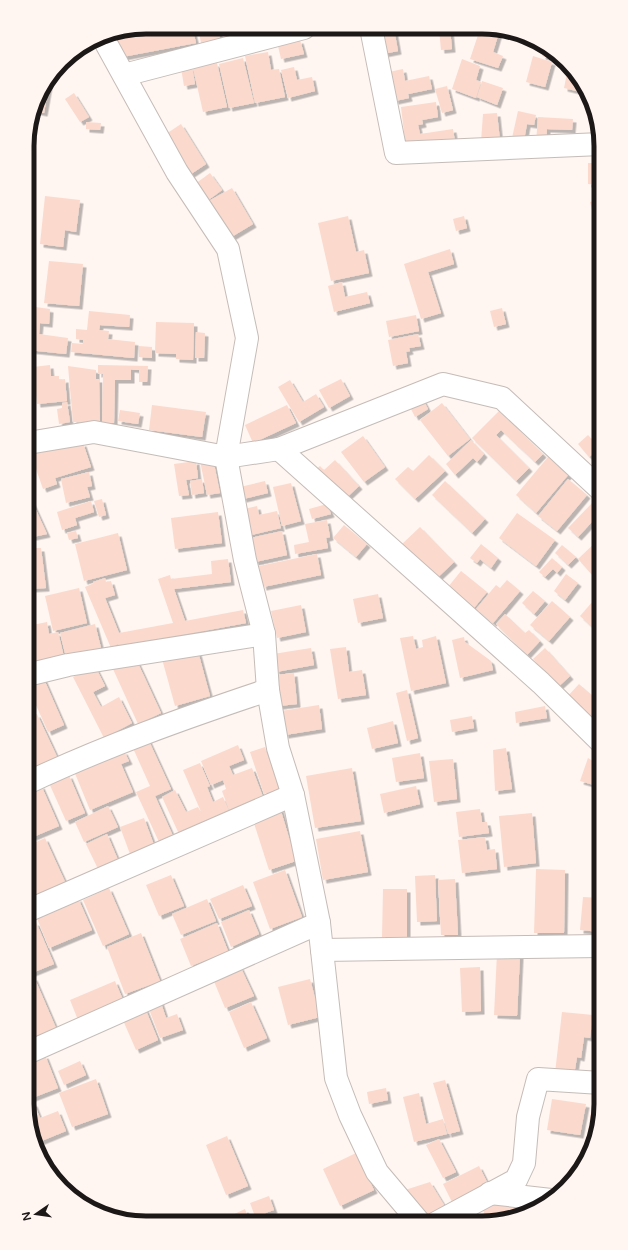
<svg xmlns="http://www.w3.org/2000/svg" width="628" height="1250" viewBox="0 0 628 1250" font-family="'Varela Round',sans-serif">
<defs>
<filter id="shadow"><feDropShadow dx="3.5" dy="3.5" stdDeviation="0" flood-color="#0004"/></filter>
</defs>
<rect width="100%" height="100%" fill="#fff5f1"/>
<g fill="#fbdacd" filter="url(#shadow)">
<polygon points="146,27 192,27 196,43 117,58 105,35"/>
<polygon points="198,27 218,27 220,39 201,43"/>
<polygon points="378,28 394,29 398,51 383,54"/>
<polygon points="439,29 450,29 452,49 441,50"/>
<polygon points="480,29 500,29 493,52 503,56 498,68 470,59"/>
<polygon points="300,40 304,54 281,59 278,46"/>
<polygon points="526,40 540,46 539,47 525,43"/>
<polygon points="544,48 560,56 565,63 542,56"/>
<polygon points="268,52 271,70 279,69 285,97 255,103 245,56"/>
<polygon points="533,56 552,62 545,87 526,82"/>
<polygon points="243,58 254,103 229,108 219,64"/>
<polygon points="462,59 480,66 476,80 481,82 476,98 452,89"/>
<polygon points="217,63 227,107 203,112 193,68"/>
<polygon points="192,66 195,84 184,86 181,68"/>
<polygon points="294,67 297,80 312,77 315,91 288,98 281,70"/>
<polygon points="568,68 585,93 564,88"/>
<polygon points="403,69 405,81 429,76 432,89 408,94 409,98 395,101 389,72"/>
<polygon points="50,79 44,113 34,111 39,93"/>
<polygon points="482,81 503,88 497,105 477,97"/>
<polygon points="447,86 453,110 442,113 435,89"/>
<polygon points="74,93 89,117 80,122 65,99"/>
<polygon points="436,102 438,117 422,120 423,124 418,125 420,134 453,129 455,142 406,149 401,107"/>
<polygon points="518,111 536,115 534,125 527,124 524,140 512,138"/>
<polygon points="497,113 500,141 481,142 483,114"/>
<polygon points="33,114 36,114 34,126 30,125"/>
<polygon points="538,117 573,119 572,130 547,129 546,143 536,142"/>
<polygon points="86,122 101,123 100,130 86,129"/>
<polygon points="181,124 206,164 188,176 163,136"/>
<polygon points="588,163 600,163 601,185 588,184"/>
<polygon points="210,173 222,190 207,201 195,184"/>
<polygon points="232,188 253,224 228,239 207,202"/>
<polygon points="45,196 80,200 76,232 65,230 63,247 40,244"/>
<polygon points="601,199 601,240 600,240 590,202"/>
<polygon points="348,216 356,252 364,250 369,273 331,281 318,223"/>
<polygon points="464,216 467,228 456,231 453,219"/>
<polygon points="450,249 454,264 428,272 441,313 421,319 404,264"/>
<polygon points="49,261 83,264 79,306 44,303"/>
<polygon points="342,282 345,297 367,292 370,303 334,312 328,286"/>
<polygon points="28,306 50,309 49,324 40,323 39,334 68,338 66,354 28,350"/>
<polygon points="502,308 506,324 494,327 490,311"/>
<polygon points="89,311 130,315 129,327 100,325 99,330 109,331 108,339 135,342 134,358 71,352 72,343 83,344 83,340 76,339 76,329 87,330"/>
<polygon points="416,315 419,331 389,337 386,321"/>
<polygon points="156,322 194,323 193,360 176,359 176,354 155,353"/>
<polygon points="196,332 205,333 204,358 195,358"/>
<polygon points="418,334 421,346 409,348 410,351 406,352 408,363 393,366 388,340"/>
<polygon points="139,346 152,347 152,358 139,357"/>
<polygon points="50,365 51,376 59,376 59,380 65,379 67,401 37,404 33,367"/>
<polygon points="98,365 148,366 147,382 139,382 139,370 131,369 131,380 115,380 114,423 102,423 103,374 98,374"/>
<polygon points="68,366 96,370 96,379 99,379 100,423 73,422"/>
<polygon points="341,379 350,396 329,408 319,390"/>
<polygon points="290,380 303,402 316,394 324,407 299,422 278,387"/>
<polygon points="421,396 428,409 415,417 408,403"/>
<polygon points="67,402 70,422 59,424 57,409 62,408 62,403"/>
<polygon points="442,403 470,439 448,456 420,420"/>
<polygon points="152,405 206,412 202,437 149,430"/>
<polygon points="287,405 296,423 253,443 245,425"/>
<polygon points="120,410 140,413 138,424 118,421"/>
<polygon points="499,411 543,454 535,462 501,430 496,435 529,468 516,481 472,438"/>
<polygon points="588,435 600,448 589,457 578,444"/>
<polygon points="363,436 385,467 364,482 341,452"/>
<polygon points="471,440 484,454 477,462 473,458 455,475 446,464"/>
<polygon points="83,443 91,467 55,478 57,484 43,489 30,452"/>
<polygon points="429,455 445,471 415,499 395,479 408,467 413,471"/>
<polygon points="548,457 569,474 536,513 516,495"/>
<polygon points="213,459 220,493 207,495 200,461"/>
<polygon points="335,460 359,486 344,500 315,470 320,466 324,470"/>
<polygon points="196,461 198,478 186,480 189,495 179,496 174,464"/>
<polygon points="89,472 92,486 87,487 90,497 66,503 61,479"/>
<polygon points="202,479 204,493 192,495 190,481"/>
<polygon points="568,479 587,495 557,531 538,516"/>
<polygon points="265,481 268,493 243,499 240,487"/>
<polygon points="445,481 485,519 472,533 432,495"/>
<polygon points="291,483 301,521 282,526 273,487"/>
<polygon points="28,497 30,497 47,534 28,538"/>
<polygon points="102,499 106,515 99,517 94,501"/>
<polygon points="91,501 94,512 75,518 77,525 62,530 57,512"/>
<polygon points="593,502 601,510 601,512 578,537 568,528"/>
<polygon points="327,504 331,514 312,519 309,509"/>
<polygon points="257,506 259,515 277,511 281,528 247,536 240,510"/>
<polygon points="218,512 222,543 175,549 171,518"/>
<polygon points="517,513 555,540 536,566 499,538"/>
<polygon points="327,520 330,537 326,538 328,548 295,554 294,545 309,542 305,524"/>
<polygon points="344,525 367,544 356,557 333,538"/>
<polygon points="420,527 454,562 435,580 401,545"/>
<polygon points="76,531 78,538 69,540 67,533"/>
<polygon points="282,531 287,555 255,562 250,538"/>
<polygon points="118,533 127,570 84,581 75,544"/>
<polygon points="599,539 601,542 601,572 595,578 578,559"/>
<polygon points="481,544 498,558 491,568 480,559 477,563 470,558"/>
<polygon points="562,545 576,557 568,565 555,553"/>
<polygon points="28,548 41,548 46,588 28,589"/>
<polygon points="317,554 321,575 263,587 259,566"/>
<polygon points="552,558 562,567 557,573 553,569 545,577 539,572"/>
<polygon points="228,559 231,582 174,589 185,621 243,610 246,623 119,647 118,644 111,648 85,587 94,583 93,582 105,578 106,582 111,581 115,595 105,598 119,633 173,623 158,579 170,575 171,579 212,574 211,561"/>
<polygon points="461,571 487,592 474,608 448,587"/>
<polygon points="566,574 578,583 565,600 554,591"/>
<polygon points="507,580 520,591 493,623 476,609 496,585 500,588"/>
<polygon points="79,588 87,623 53,631 45,596"/>
<polygon points="533,591 545,601 534,614 522,603"/>
<polygon points="378,594 383,618 358,623 353,599"/>
<polygon points="552,601 570,617 549,641 530,625"/>
<polygon points="593,601 601,609 601,628 597,632 580,616"/>
<polygon points="301,605 306,632 277,638 271,611"/>
<polygon points="505,614 525,633 529,630 540,641 527,655 496,624"/>
<polygon points="47,622 49,634 58,632 64,657 36,663 28,626"/>
<polygon points="95,624 101,648 66,657 60,633"/>
<polygon points="413,636 416,649 423,647 422,640 436,636 446,683 411,691 400,638"/>
<polygon points="464,637 465,642 491,661 493,670 460,678 452,640"/>
<polygon points="28,646 32,662 27,663 27,647"/>
<polygon points="346,647 349,672 362,670 366,695 338,699 330,649"/>
<polygon points="197,648 210,696 175,706 162,659"/>
<polygon points="311,648 314,665 276,672 273,654"/>
<polygon points="545,648 570,676 558,687 533,659"/>
<polygon points="136,659 161,713 138,724 113,669"/>
<polygon points="95,666 105,686 93,692 101,707 119,697 132,723 104,738 73,677"/>
<polygon points="294,673 297,704 279,706 276,675"/>
<polygon points="43,677 64,725 48,732 27,685"/>
<polygon points="579,684 595,698 601,691 601,727 567,697"/>
<polygon points="407,690 418,738 407,741 396,693"/>
<polygon points="319,705 322,729 285,735 281,711"/>
<polygon points="545,706 547,718 516,723 515,712"/>
<polygon points="37,714 58,759 27,773 27,719"/>
<polygon points="472,716 474,728 452,732 450,720"/>
<polygon points="393,721 398,743 372,749 367,728"/>
<polygon points="148,739 171,789 155,796 173,836 159,842 136,792 150,786 132,746"/>
<polygon points="238,745 244,760 229,766 233,775 252,768 263,797 229,810 222,791 226,789 223,780 211,785 201,761"/>
<polygon points="265,747 279,789 264,794 250,752"/>
<polygon points="506,748 512,789 495,791 493,750"/>
<polygon points="124,751 129,761 121,764 133,792 90,810 74,771"/>
<polygon points="420,753 424,778 396,782 392,758"/>
<polygon points="588,758 601,766 601,787 580,781"/>
<polygon points="453,759 457,799 434,802 429,761"/>
<polygon points="200,763 210,786 207,787 213,802 223,797 230,813 179,834 162,797 175,790 186,812 198,807 202,814 183,770"/>
<polygon points="352,768 361,821 315,828 306,776"/>
<polygon points="69,775 85,813 66,821 49,783"/>
<polygon points="41,785 59,826 33,837 27,824 27,791"/>
<polygon points="416,786 420,804 384,813 380,794"/>
<polygon points="108,806 118,827 84,842 75,822"/>
<polygon points="280,808 296,861 269,870 252,817"/>
<polygon points="480,809 482,822 487,822 489,833 459,837 456,812"/>
<polygon points="532,813 536,863 504,867 499,816"/>
<polygon points="144,818 154,845 130,854 120,827"/>
<polygon points="360,831 368,872 323,880 316,839"/>
<polygon points="107,834 118,860 98,869 86,844"/>
<polygon points="485,837 487,850 495,849 497,869 462,873 458,840"/>
<polygon points="45,838 66,884 32,900 27,888 27,846"/>
<polygon points="536,869 565,870 564,933 534,933"/>
<polygon points="285,870 302,917 270,929 253,882"/>
<polygon points="171,875 184,906 159,916 146,885"/>
<polygon points="435,875 437,921 417,922 415,876"/>
<polygon points="455,879 458,935 441,935 438,880"/>
<polygon points="243,885 252,906 219,919 210,899"/>
<polygon points="109,888 129,934 103,946 83,900"/>
<polygon points="383,889 407,889 407,937 382,937"/>
<polygon points="583,897 601,898 601,932 580,930"/>
<polygon points="78,898 92,930 49,948 36,916"/>
<polygon points="207,899 216,921 181,935 172,914"/>
<polygon points="249,910 259,934 231,947 221,922"/>
<polygon points="36,922 54,964 27,975 27,926"/>
<polygon points="217,923 228,951 191,966 180,939"/>
<polygon points="141,933 160,981 125,994 107,947"/>
<polygon points="497,953 520,955 517,1016 494,1015"/>
<polygon points="240,966 254,996 225,1008 213,979"/>
<polygon points="480,967 481,1011 462,1012 460,968"/>
<polygon points="34,977 56,1028 36,1037 27,1015 27,980"/>
<polygon points="310,979 320,1017 288,1025 278,987"/>
<polygon points="115,981 123,1000 78,1020 70,1000"/>
<polygon points="160,1000 166,1018 177,1014 183,1030 160,1038 147,1004"/>
<polygon points="251,1002 267,1038 244,1048 229,1012"/>
<polygon points="145,1008 158,1040 136,1050 122,1018"/>
<polygon points="562,1012 593,1015 590,1038 584,1037 581,1058 577,1057 574,1075 555,1073"/>
<polygon points="45,1055 58,1088 27,1100 27,1062"/>
<polygon points="80,1061 86,1075 64,1085 58,1071"/>
<polygon points="96,1079 108,1114 72,1127 59,1093"/>
<polygon points="445,1080 460,1131 448,1134 433,1083"/>
<polygon points="386,1088 388,1100 369,1104 367,1092"/>
<polygon points="419,1093 426,1124 443,1119 447,1134 414,1142 403,1097"/>
<polygon points="552,1099 586,1104 580,1135 547,1130"/>
<polygon points="34,1103 40,1118 58,1111 66,1131 34,1144 27,1106"/>
<polygon points="592,1105 601,1106 601,1112 594,1140 587,1138"/>
<polygon points="227,1136 248,1186 226,1195 206,1145"/>
<polygon points="439,1139 456,1172 443,1178 426,1145"/>
<polygon points="356,1153 374,1190 340,1206 323,1169"/>
<polygon points="479,1166 489,1186 453,1204 443,1184"/>
<polygon points="430,1182 444,1205 423,1219 405,1190"/>
<polygon points="269,1196 274,1210 265,1213 268,1222 257,1222 250,1203"/>
<polygon points="511,1197 518,1214 509,1219 482,1223 479,1217 485,1215 483,1210"/>
<polygon points="245,1209 250,1222 230,1222 228,1217"/>
</g>
<g fill="none" stroke-linecap="round" stroke-linejoin="round">
<g stroke="#c5bcb8" stroke-width="24">
<g id="minor">
<polyline points="371,28 396,153 601,144"/>
<polyline points="102,36 177,172 228,249 247,338 226,457 245,560 264,634 268,690 278,748 293,795 319,923 336,1078 350,1115 377,1172 420,1223"/>
<polyline points="124,75 304,28"/>
<polyline points="28,443 94,432 226,457 279,449 443,384 502,398 601,490"/>
<polyline points="279,449 541,683 601,742"/>
<polyline points="27,675 68,665 264,634"/>
<path d="M27 783C105 746 187 717 268 690"/>
<polyline points="27,911 293,795"/>
<polyline points="322,950 601,946"/>
<polyline points="27,1053 319,923"/>
<polyline points="490,1193 551,1200"/>
<polyline points="436,1223 516,1180 524,1163 528,1117 538,1079 601,1083"/>
</g>
</g>
<use href="#minor" stroke="#fff" stroke-width="22"/>
</g>
<path d="M0 0H628V1250H0ZM146 34H482A112 112 0 0 1 594 146V1104A112 112 0 0 1 482 1216H146A112 112 0 0 1 34 1104V146A112 112 0 0 1 146 34Z" fill="#fff5f1" fill-rule="evenodd"/>
<path fill="none" stroke="#1c1817" stroke-width="5" d="M146 34H482A112 112 0 0 1 594 146V1104A112 112 0 0 1 482 1216H146A112 112 0 0 1 34 1104V146A112 112 0 0 1 146 34Z"/>
<g transform="translate(36 1214) rotate(257)" stroke="#fff5f1" stroke-width="3" paint-order="stroke">
<path d="M0-3L7 15L0 10L-7 15Z" fill="#1c1817"/>
<text y="-6" font-size="11" font-weight="bold" text-anchor="middle" fill="#1c1817">N</text>
</g>
</svg>
